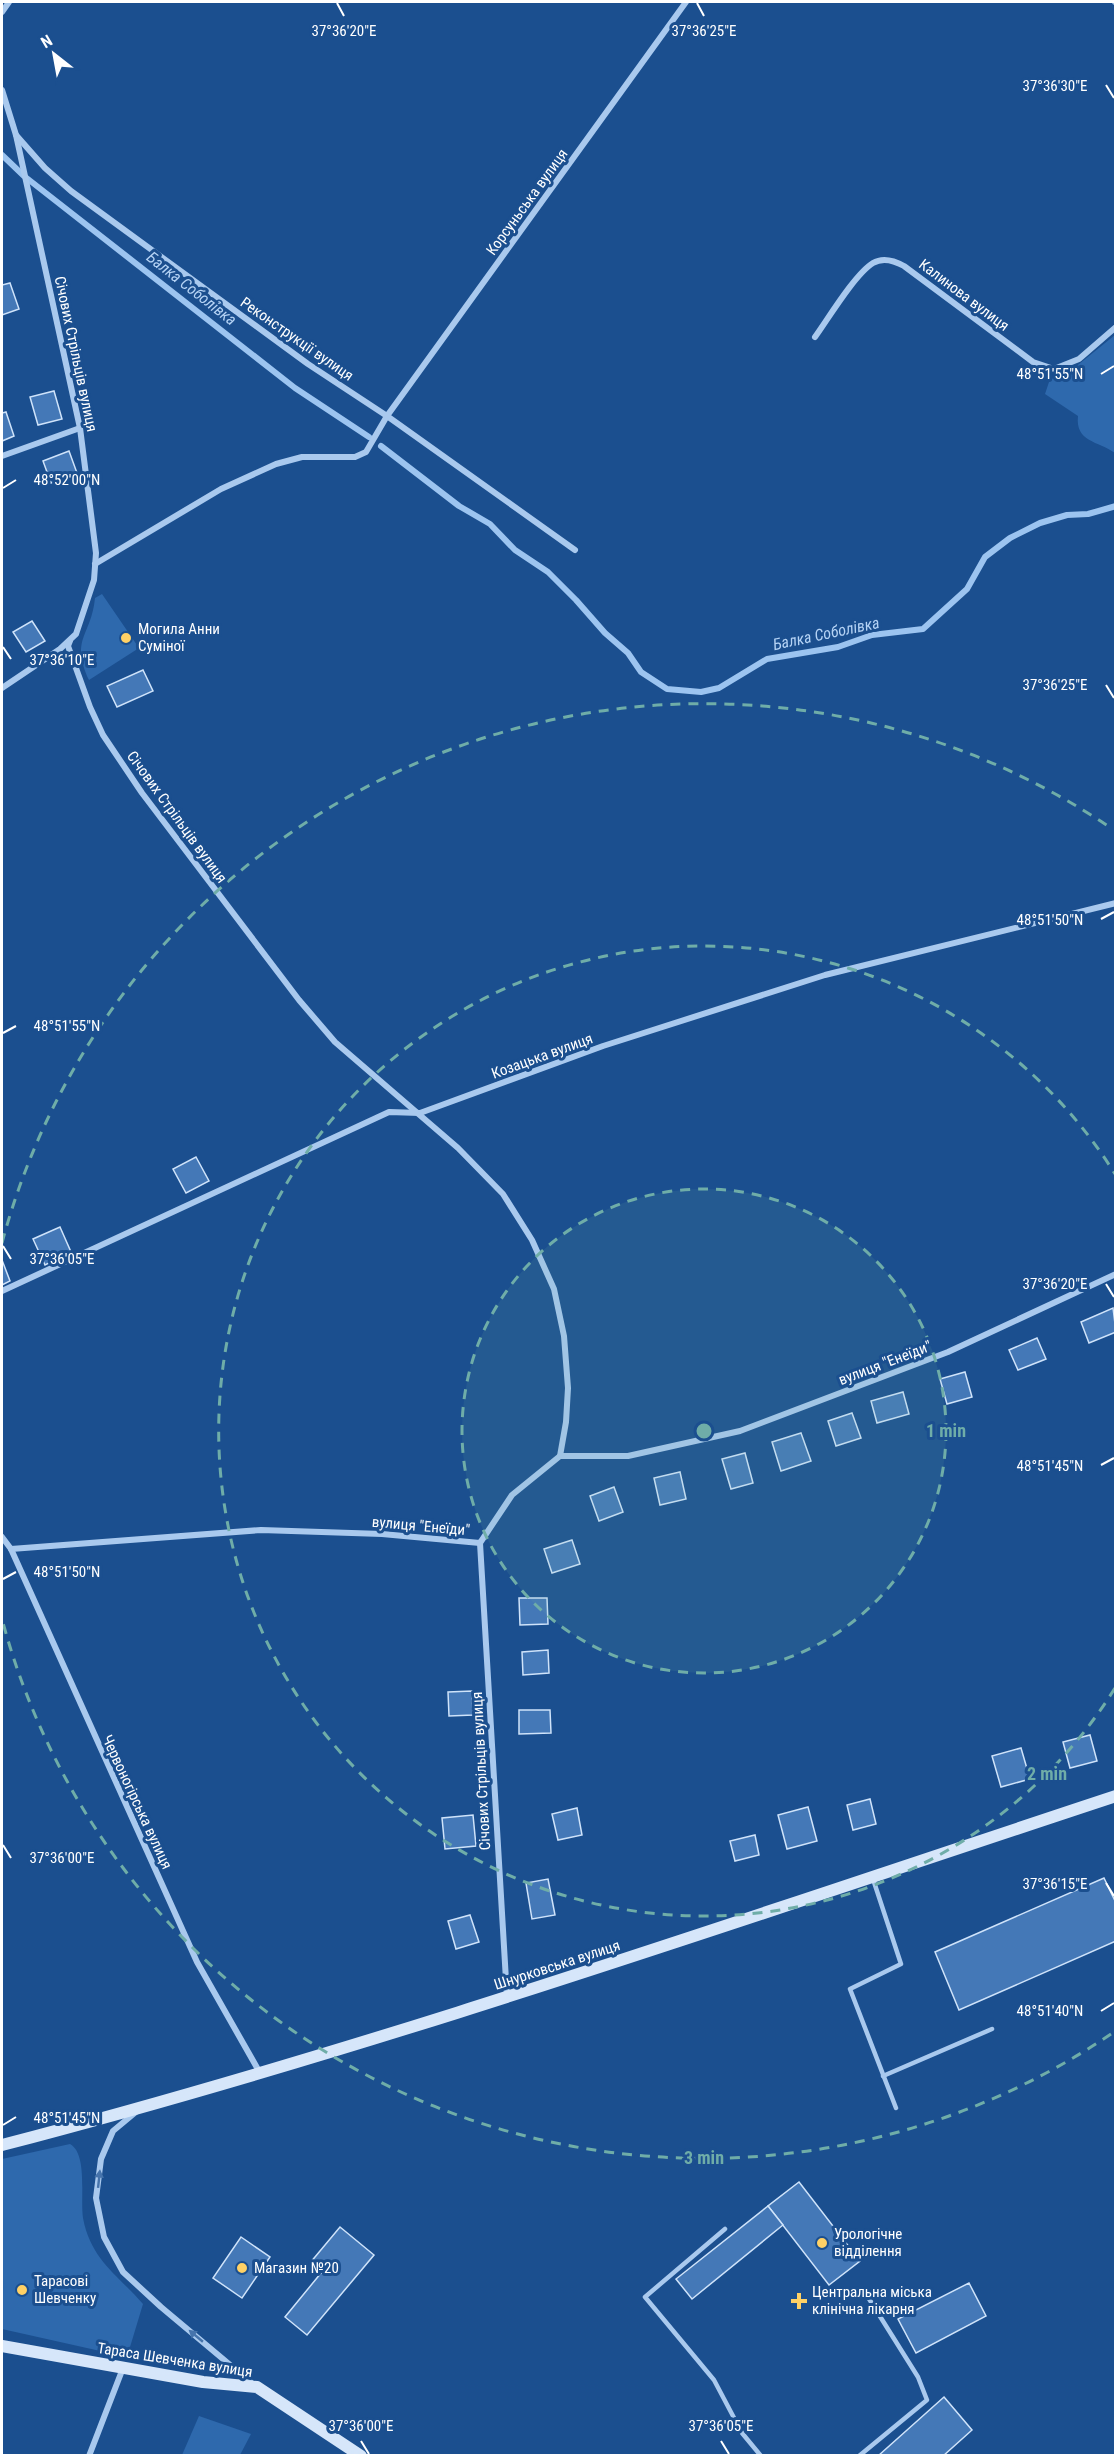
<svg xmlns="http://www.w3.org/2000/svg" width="1117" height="2457" viewBox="0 0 1117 2457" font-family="'Roboto Condensed',sans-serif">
<rect width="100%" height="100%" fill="#1b4f8f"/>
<g fill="#2e69ad">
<path d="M1115 335V453C1098 441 1075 442 1078 416L1045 394 1050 379 1063 377Z"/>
<path d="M102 594 139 648 89 680C70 638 91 637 95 598Z"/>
<path d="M70 2144C88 2154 80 2198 83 2218 91 2260 117 2274 143 2304L127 2357 2 2329V2159Z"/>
<polygon points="199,2416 251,2434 240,2455 182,2455"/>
</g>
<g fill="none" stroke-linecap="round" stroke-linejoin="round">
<g stroke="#9cc4f0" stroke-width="6">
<polyline points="2,155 24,176 295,388 369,437"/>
<polyline points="381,446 459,506 490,524 515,550 548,572 576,600 605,633 628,653 641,672 667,689 701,692 719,688 767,659 838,647 872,635 923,629 967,589 985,557 1010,538 1040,523 1067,515 1088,514 1116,506"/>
</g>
</g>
<g fill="#4478b7" stroke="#cfe3fa" stroke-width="1.5">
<polygon points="10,283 19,309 2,315 2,285"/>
<polygon points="54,391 62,419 38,425 30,397"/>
<polygon points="6,412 14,436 2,441 2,413"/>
<polygon points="69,451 77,473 51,483 43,461"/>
<polygon points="32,621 45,641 26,652 13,632"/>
<polygon points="143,670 153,691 117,707 107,686"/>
<polygon points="196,1157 209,1181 186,1193 173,1169"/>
<polygon points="60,1227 71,1252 45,1265 33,1239"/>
<polygon points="2,1260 10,1281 2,1285"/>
<polygon points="1113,1308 1116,1332 1089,1343 1081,1322"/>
<polygon points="1037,1338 1046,1359 1018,1370 1009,1350"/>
<polygon points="965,1372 972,1397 947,1404 940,1379"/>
<polygon points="903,1392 909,1414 877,1423 871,1401"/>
<polygon points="852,1413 861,1438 836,1446 828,1421"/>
<polygon points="801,1433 811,1461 781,1471 772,1442"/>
<polygon points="745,1453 753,1483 731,1489 722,1459"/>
<polygon points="680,1472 686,1499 660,1505 654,1478"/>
<polygon points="614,1487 623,1512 599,1521 590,1496"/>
<polygon points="572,1540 580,1564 552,1573 544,1549"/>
<polygon points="519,1598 547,1598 548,1624 520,1625"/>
<polygon points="548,1650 549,1673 523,1675 522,1652"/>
<polygon points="472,1691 473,1715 449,1716 448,1692"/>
<polygon points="519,1710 550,1710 551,1733 519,1734"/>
<polygon points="1090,1735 1097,1761 1070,1768 1063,1742"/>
<polygon points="1021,1748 1030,1779 1001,1787 992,1756"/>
<polygon points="870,1799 876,1824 853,1830 847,1805"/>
<polygon points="808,1807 817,1841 787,1849 778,1815"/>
<polygon points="577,1808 582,1835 558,1840 552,1814"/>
<polygon points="473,1815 476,1846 445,1849 442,1818"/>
<polygon points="755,1835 759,1855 735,1861 730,1841"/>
<polygon points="1104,1878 1116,1903 1116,1941 959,2010 935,1952"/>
<polygon points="548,1879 555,1915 532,1919 526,1883"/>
<polygon points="470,1915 479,1942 456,1949 448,1921"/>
<polygon points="799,2182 860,2261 829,2285 768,2206"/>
<polygon points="768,2206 783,2225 692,2299 676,2279"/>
<polygon points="340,2227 374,2255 307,2335 285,2317 321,2273 310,2263"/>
<polygon points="241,2237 270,2257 242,2298 213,2278"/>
<polygon points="969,2283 986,2316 916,2353 898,2319"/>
<polygon points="944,2397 972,2430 943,2456 878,2456"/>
</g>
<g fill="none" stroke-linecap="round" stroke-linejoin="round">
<g stroke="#a9c9ee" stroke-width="4.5">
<polyline points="873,1879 901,1964 850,1989 896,2108"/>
<polyline points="883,2076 992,2029"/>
<polyline points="725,2229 645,2297 714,2380 742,2433 761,2456"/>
<polyline points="859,2456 927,2400 918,2377 866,2294"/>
</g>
<g stroke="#a9c9ee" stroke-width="6">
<polyline points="1115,2 1116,2"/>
<polyline points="2,12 9,2"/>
<polyline points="2,90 16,135 80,428 96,553 94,580 76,634 60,649 2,688"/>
<polyline points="16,135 45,168 71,191 308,364 387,416 575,550"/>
<path d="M815 337C828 319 855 274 873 263 883 257 895 261 904 266L1033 362 1054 369 1079 359 1116 327"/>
<polyline points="2,456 80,428"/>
<polyline points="95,564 221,489 276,464 302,457 355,457 366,452 387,416 686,2"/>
<polyline points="70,641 68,646 90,707 103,735 142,793 299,1000 335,1042 458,1148 503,1194 532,1240 554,1289 564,1336 568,1388 566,1422 560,1456"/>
<polyline points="2,1291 389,1112 420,1113 603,1046 825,975 1116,903"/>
<polyline points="2,1537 11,1549 197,1962 260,2073"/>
<polyline points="480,1543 507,1997"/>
<polyline points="11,1549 261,1530 382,1534 480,1543 512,1495 560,1456 628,1456 740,1431 948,1352 1116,1274"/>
<polyline points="137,2111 113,2131 101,2159 96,2198 104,2237 123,2272 161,2307 254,2385"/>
<polyline points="89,2456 123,2368"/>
</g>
<g stroke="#d6e6fa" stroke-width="12">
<path d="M2 2145C378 2047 746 1918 1116 1796"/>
<polyline points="2,2346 203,2382 257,2387 361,2456"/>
</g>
</g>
<defs><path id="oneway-solid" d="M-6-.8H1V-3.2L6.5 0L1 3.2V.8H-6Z" transform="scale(1.5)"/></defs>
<g fill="#4674ac">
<use href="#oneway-solid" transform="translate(99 2179) rotate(-84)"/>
<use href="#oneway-solid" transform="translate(196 2336) rotate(-140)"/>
</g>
<path fill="none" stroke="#fff" stroke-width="2" d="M337 3 344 16M697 3 704 16M1106 85 1114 98M1101 374 1114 366M3 488 16 480M3 647 11 659M1106 685 1114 698M1101 919 1114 912M3 1033 16 1026M3 1246 11 1259M1106 1284 1114 1297M1101 1465 1114 1458M3 1579 16 1572M3 1845 11 1858M1106 1883 1114 1896M1101 2011 1114 2003M3 2125 16 2117M361 2441 369 2454M721 2441 729 2454"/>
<circle cx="704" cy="1431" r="242" fill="#6fada8" fill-opacity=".12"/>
<g fill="none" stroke="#6fada8" stroke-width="3" stroke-dasharray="10 8">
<circle cx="704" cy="1431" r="242"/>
<path d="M1115 1688A485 485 0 1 1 1115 1174"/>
<path d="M1111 2034A727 727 0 0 1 2 1619M2 1243A727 727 0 0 1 1111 828"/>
</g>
<g fill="#ffd166" stroke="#1b4f8f" stroke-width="2">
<circle cx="126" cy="638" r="6"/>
<circle cx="822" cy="2243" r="6"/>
<circle cx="242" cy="2268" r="6"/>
<circle cx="22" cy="2290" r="6"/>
<path d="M796 2292h6v6h6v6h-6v6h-6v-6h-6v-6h6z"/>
</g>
<g text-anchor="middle" stroke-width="6" stroke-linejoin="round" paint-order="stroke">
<g font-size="15" fill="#fff" stroke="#1b4f8f">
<text transform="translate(527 202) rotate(-54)" y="5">Корсуньська вулиця</text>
<text transform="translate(964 295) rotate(37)" y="5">Калинова вулиця</text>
<text transform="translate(297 339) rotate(35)" y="5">Реконструкції вулиця</text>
<text transform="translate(76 354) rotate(78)" y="5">Січових Стрільців вулиця</text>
<text transform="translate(177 817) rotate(54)" y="5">Січових Стрільців вулиця</text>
<text transform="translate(542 1056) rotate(-20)" y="5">Козацька вулиця</text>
<text transform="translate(885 1363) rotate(-21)" y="5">вулиця "Енеїди"</text>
<text transform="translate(421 1526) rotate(5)" y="5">вулиця "Енеїди"</text>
<text transform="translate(481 1771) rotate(-93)" y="5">Січових Стрільців вулиця</text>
<text transform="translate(137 1802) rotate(65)" y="5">Червоногірська вулиця</text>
<text transform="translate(557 1965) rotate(-18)" y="5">Шнурковська вулиця</text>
<text transform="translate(175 2360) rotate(9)" y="5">Тараса Шевченка вулиця</text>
</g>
<g font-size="15" fill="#fff" stroke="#1b4f8f" text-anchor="start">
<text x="138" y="634">Могила Анни<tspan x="138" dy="17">Суміної</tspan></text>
<text x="834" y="2239">Урологічне<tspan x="834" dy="17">відділення</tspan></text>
<text x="254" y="2273">Магазин №20</text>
<text x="34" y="2286">Тарасові<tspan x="34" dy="17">Шевченку</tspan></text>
<text x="812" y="2297">Центральна міська<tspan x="812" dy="17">клінічна лікарня</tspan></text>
</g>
<g font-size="16" font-style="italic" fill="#b5d3f5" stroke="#1b4f8f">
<text transform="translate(192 288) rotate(38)" y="6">Балка Соболівка</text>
<text transform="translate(826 633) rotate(-12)" y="6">Балка Соболівка</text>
</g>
</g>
<g font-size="15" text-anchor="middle" fill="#fff" stroke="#1b4f8f" stroke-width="6" stroke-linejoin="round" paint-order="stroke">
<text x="704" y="36">37°36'25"E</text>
<text x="344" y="36">37°36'20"E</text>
<text x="1055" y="91">37°36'30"E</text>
<text x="1050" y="379">48°51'55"N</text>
<text x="67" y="485">48°52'00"N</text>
<text x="62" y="665">37°36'10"E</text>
<text x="1055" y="690">37°36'25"E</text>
<text x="1050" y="925">48°51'50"N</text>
<text x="67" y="1031">48°51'55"N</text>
<text x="62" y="1264">37°36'05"E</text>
<text x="1055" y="1289">37°36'20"E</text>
<text x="1050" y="1471">48°51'45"N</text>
<text x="67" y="1577">48°51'50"N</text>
<text x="62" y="1863">37°36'00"E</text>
<text x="1055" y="1889">37°36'15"E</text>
<text x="1050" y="2016">48°51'40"N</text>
<text x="67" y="2123">48°51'45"N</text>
<text x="361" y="2431">37°36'00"E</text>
<text x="721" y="2431">37°36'05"E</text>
</g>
<circle cx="704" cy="1431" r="9" fill="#6fada8" stroke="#1b4f8f" stroke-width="3"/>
<g font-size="18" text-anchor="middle" font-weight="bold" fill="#6fada8" stroke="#1b4f8f" stroke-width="6" stroke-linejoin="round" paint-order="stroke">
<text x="946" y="1437">1 min</text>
<text x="1047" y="1780">2 min</text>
<text x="704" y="2164">3 min</text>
</g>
<rect width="1117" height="2457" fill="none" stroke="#ffffff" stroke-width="6"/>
<g transform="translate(54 54) rotate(329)" stroke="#1b4f8f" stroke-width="4.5" paint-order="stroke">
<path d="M0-4.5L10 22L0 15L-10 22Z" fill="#ffffff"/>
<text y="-9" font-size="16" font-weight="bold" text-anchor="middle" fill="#ffffff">N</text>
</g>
</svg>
